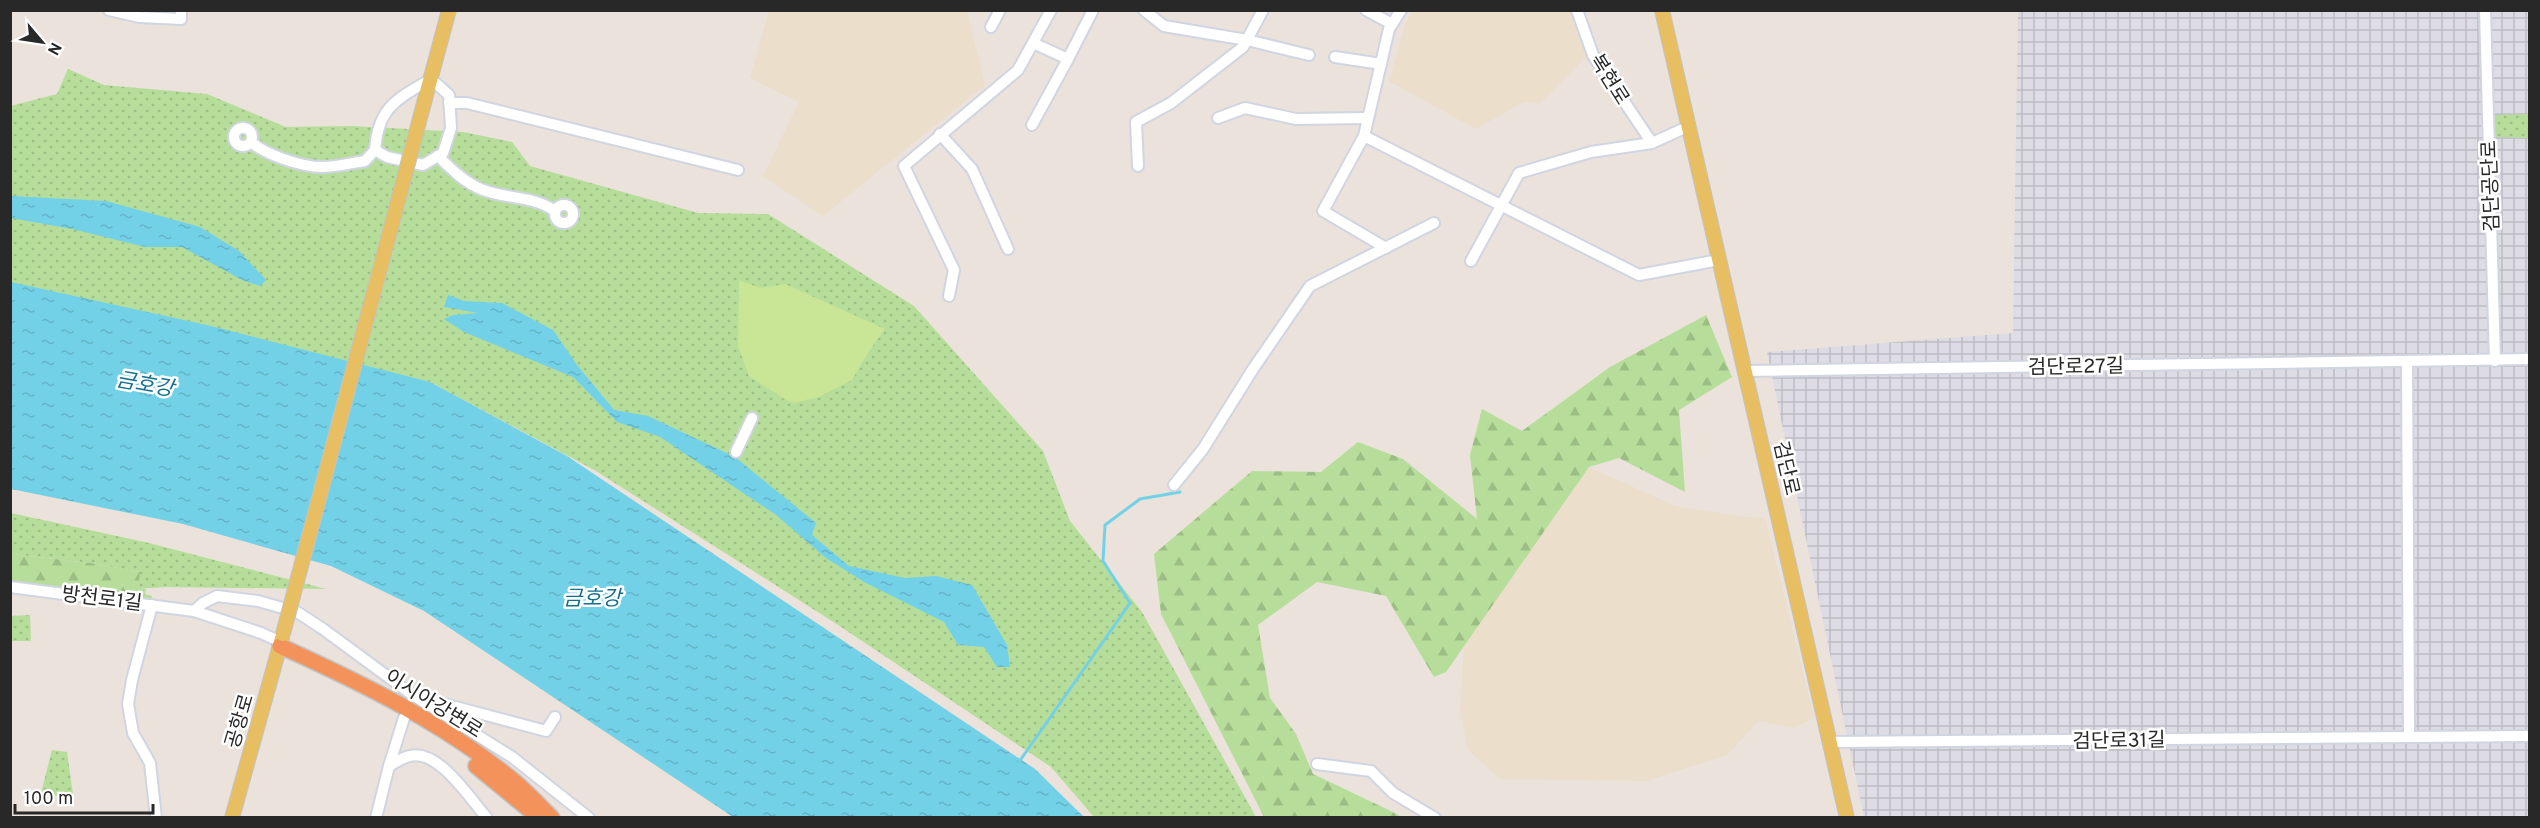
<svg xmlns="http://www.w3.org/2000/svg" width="2540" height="828" viewBox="0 0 2540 828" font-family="Overpass,'Noto Sans KR',sans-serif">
<defs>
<pattern id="industrial-grid" width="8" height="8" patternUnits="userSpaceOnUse" patternTransform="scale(1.5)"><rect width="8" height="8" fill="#dddbe3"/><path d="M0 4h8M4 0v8" fill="none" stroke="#bebcc3"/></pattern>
<pattern id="green-dots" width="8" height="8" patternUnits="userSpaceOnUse" patternTransform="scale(1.5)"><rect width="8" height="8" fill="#b6de9a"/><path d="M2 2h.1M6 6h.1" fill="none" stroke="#9cbe85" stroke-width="1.8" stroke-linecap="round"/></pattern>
<pattern id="forest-firs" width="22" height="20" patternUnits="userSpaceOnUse" patternTransform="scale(1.5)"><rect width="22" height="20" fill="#b6de9a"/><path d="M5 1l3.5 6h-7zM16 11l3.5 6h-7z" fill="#9cbe85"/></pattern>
<pattern id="water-ripples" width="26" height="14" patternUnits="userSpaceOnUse" patternTransform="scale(1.5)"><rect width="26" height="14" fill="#73d1e7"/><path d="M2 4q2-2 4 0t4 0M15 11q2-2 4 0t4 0" fill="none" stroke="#64b3c6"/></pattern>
</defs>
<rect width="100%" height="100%" fill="#eae2db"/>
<polygon fill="url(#industrial-grid)" points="2018,11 2529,11 2529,817 1864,817 1767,352 2013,333"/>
<g fill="#ebdecb">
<polygon points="967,11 985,85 823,216 763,176 799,102 750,78 769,11"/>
<polygon points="1413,11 1574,11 1588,55 1540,104 1525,102 1520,104 1476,129 1389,81 1406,22"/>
<polygon points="1589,467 1675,506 1744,517 1765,518 1814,717 1795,728 1759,721 1727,755 1646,781 1500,779 1468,750 1460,710 1465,626"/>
</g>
<g fill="url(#green-dots)">
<polygon points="68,69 104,85 207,94 286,127 352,126 463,132 512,142 530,166 698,213 768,214 914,306 1043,451 1070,521 1142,612 1256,817 1094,817 1051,767 835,623 596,471 430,382 11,288 10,106 57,94"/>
<polygon points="2529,114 2529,138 2495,137 2495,115"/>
<polygon points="11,513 149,543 326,589 165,587 138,589 139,572 91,563 11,554"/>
<polygon points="30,615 31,641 11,641 11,616"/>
<polygon points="52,750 67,752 73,794 40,797"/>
</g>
<g fill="url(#forest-firs)">
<polygon points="1706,315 1732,377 1679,410 1685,492 1619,458 1589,467 1446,672 1434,677 1386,596 1317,582 1258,625 1270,698 1296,734 1313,774 1399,815 1398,818 1264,817 1161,614 1154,554 1252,471 1321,472 1358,442 1403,459 1477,519 1470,455 1482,409 1522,431 1610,367"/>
<polygon points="11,554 91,563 140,572 138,589 146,589 145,594 152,596 151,601 11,582"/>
</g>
<polygon fill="#c9e596" points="739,280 760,288 785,284 885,329 867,354 852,380 819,397 794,403 786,400 749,376 738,346"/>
<g fill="url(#water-ripples)">
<polygon points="11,196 106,201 200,227 239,251 266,280 260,286 242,280 182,247 145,247 72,229 11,218"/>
<polygon points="11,282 211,326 430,382 567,456 1035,769 1084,817 733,817 424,611 331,566 183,524 11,489"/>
<polygon points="448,295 464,301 502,303 553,330 577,365 614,410 648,416 735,457 816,523 812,535 849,566 905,578 936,576 972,585 1007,645 1010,667 997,667 984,647 958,645 944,622 864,582 826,558 776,515 660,437 617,422 573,377 464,332 444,319 453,315 478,313 444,307"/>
</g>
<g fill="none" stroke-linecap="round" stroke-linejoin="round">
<polyline stroke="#73d1e7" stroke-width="3" points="1019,762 1130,603 1103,561 1105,525 1140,499 1180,492"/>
<g stroke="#d0d5e1" stroke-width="14">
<g id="minor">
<polyline points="109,10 140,17 181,19 181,10"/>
<polyline points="1144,10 1164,26 1247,40 1309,55"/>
<polyline points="1366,10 1392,24"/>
<polyline points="1577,10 1593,55 1652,143"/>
<polyline points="2485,10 2495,361"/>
<polyline points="991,27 1000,10"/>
<polyline points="1033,43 1068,59 1093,10"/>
<polyline points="1335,57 1381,64"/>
<path d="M431 79 449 95 451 128 443 153 423 165 387 157 375 150C378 107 397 99 431 79Z"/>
<polyline points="449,103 467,103 738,170"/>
<polyline points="1218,118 1245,108 1296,119 1368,118"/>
<polyline points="1032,125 1068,59"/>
<circle cx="243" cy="137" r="9"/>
<polyline points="940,134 972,169 1008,249"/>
<polyline points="1364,136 1639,275 1719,260"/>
<path d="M251 142C266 155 302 167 322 167 336 167 351 163 365 161L375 150"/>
<path d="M438 156C451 169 465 183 483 190 507 199 534 196 555 211"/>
<polyline points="1138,166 1136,122 1171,103 1243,47 1263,10"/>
<circle cx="564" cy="214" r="9"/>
<polyline points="1386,248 1323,211 1364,136 1389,29 1401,10"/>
<polyline points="1471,261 1519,173 1591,152 1652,143 1687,127"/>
<polyline points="949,296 954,270 904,166 1018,70 1051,10"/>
<polyline points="2407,362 2409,737"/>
<polyline points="1745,371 2530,359"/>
<polyline points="736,452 752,418"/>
<polyline points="1174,485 1203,449 1253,369 1310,286 1434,223"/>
<polyline points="10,587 194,611 261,633 281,642"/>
<polyline points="152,605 132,680 128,704 133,733 150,763 156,818"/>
<polyline points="194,611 203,603 217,596 258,601 297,612 323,629 414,696 512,757 589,818"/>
<polyline points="426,699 546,731 555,717"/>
<polyline points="1830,742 2530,736"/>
<polyline points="1317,764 1371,771 1393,793 1435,818"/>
<polyline points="389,766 404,718"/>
<path d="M376 818 389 766C395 763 403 757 410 756 439 749 470 799 487 818"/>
</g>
</g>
<g stroke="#c3c3c3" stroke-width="16">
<g id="major">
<polyline points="1662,10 1847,818"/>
<polyline points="424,103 449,10"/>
<polyline points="232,818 282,638"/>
</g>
</g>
<g stroke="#c3c3c3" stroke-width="18">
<g id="highway">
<path d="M280 646C362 683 446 724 515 782 528 793 540 806 552 818"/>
<polyline points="476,766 532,812"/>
</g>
</g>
<use href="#minor" stroke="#fff" stroke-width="10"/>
<use href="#major" stroke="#e8be62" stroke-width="14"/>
<use href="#highway" stroke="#f4925b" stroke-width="15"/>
<g stroke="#c3c3c3" stroke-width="16" stroke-linecap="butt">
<polyline id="major-bridge" points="283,634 424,103"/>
</g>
<use href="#major-bridge" stroke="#e8be62" stroke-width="14"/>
</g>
<g text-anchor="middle" stroke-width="5" stroke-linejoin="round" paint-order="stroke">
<g font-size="20" fill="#282828" stroke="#fff">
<text transform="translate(1610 79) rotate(58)" y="7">복현로</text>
<text transform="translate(2490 186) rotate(-92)" y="7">검단공단로</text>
<text transform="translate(2076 366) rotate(-1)" y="7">검단로27길</text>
<text transform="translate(1787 468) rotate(77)" y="7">검단로</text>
<text transform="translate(102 598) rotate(7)" y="7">방천로1길</text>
<text transform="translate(434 703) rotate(32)" y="7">이시아강변로</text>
<text transform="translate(239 721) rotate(-74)" y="7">공항로</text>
<text transform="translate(2119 740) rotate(-1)" y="7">검단로31길</text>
</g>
<g font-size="21" font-style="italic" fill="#156f90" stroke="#fff">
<text transform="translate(145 384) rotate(10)" y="7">금호강</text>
<text x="592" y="605">금호강</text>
</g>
</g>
<rect width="2540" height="828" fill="none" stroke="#282828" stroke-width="24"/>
<g transform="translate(42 42) rotate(119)" stroke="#ffffff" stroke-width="4.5" paint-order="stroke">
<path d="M0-4.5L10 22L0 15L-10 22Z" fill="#282828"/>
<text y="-9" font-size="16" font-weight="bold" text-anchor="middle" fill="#282828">N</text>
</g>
<path d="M15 804v9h138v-9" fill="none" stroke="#282828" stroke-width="3"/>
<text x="24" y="804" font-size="18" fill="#282828" stroke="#ffffff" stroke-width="4.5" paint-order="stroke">100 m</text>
</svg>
